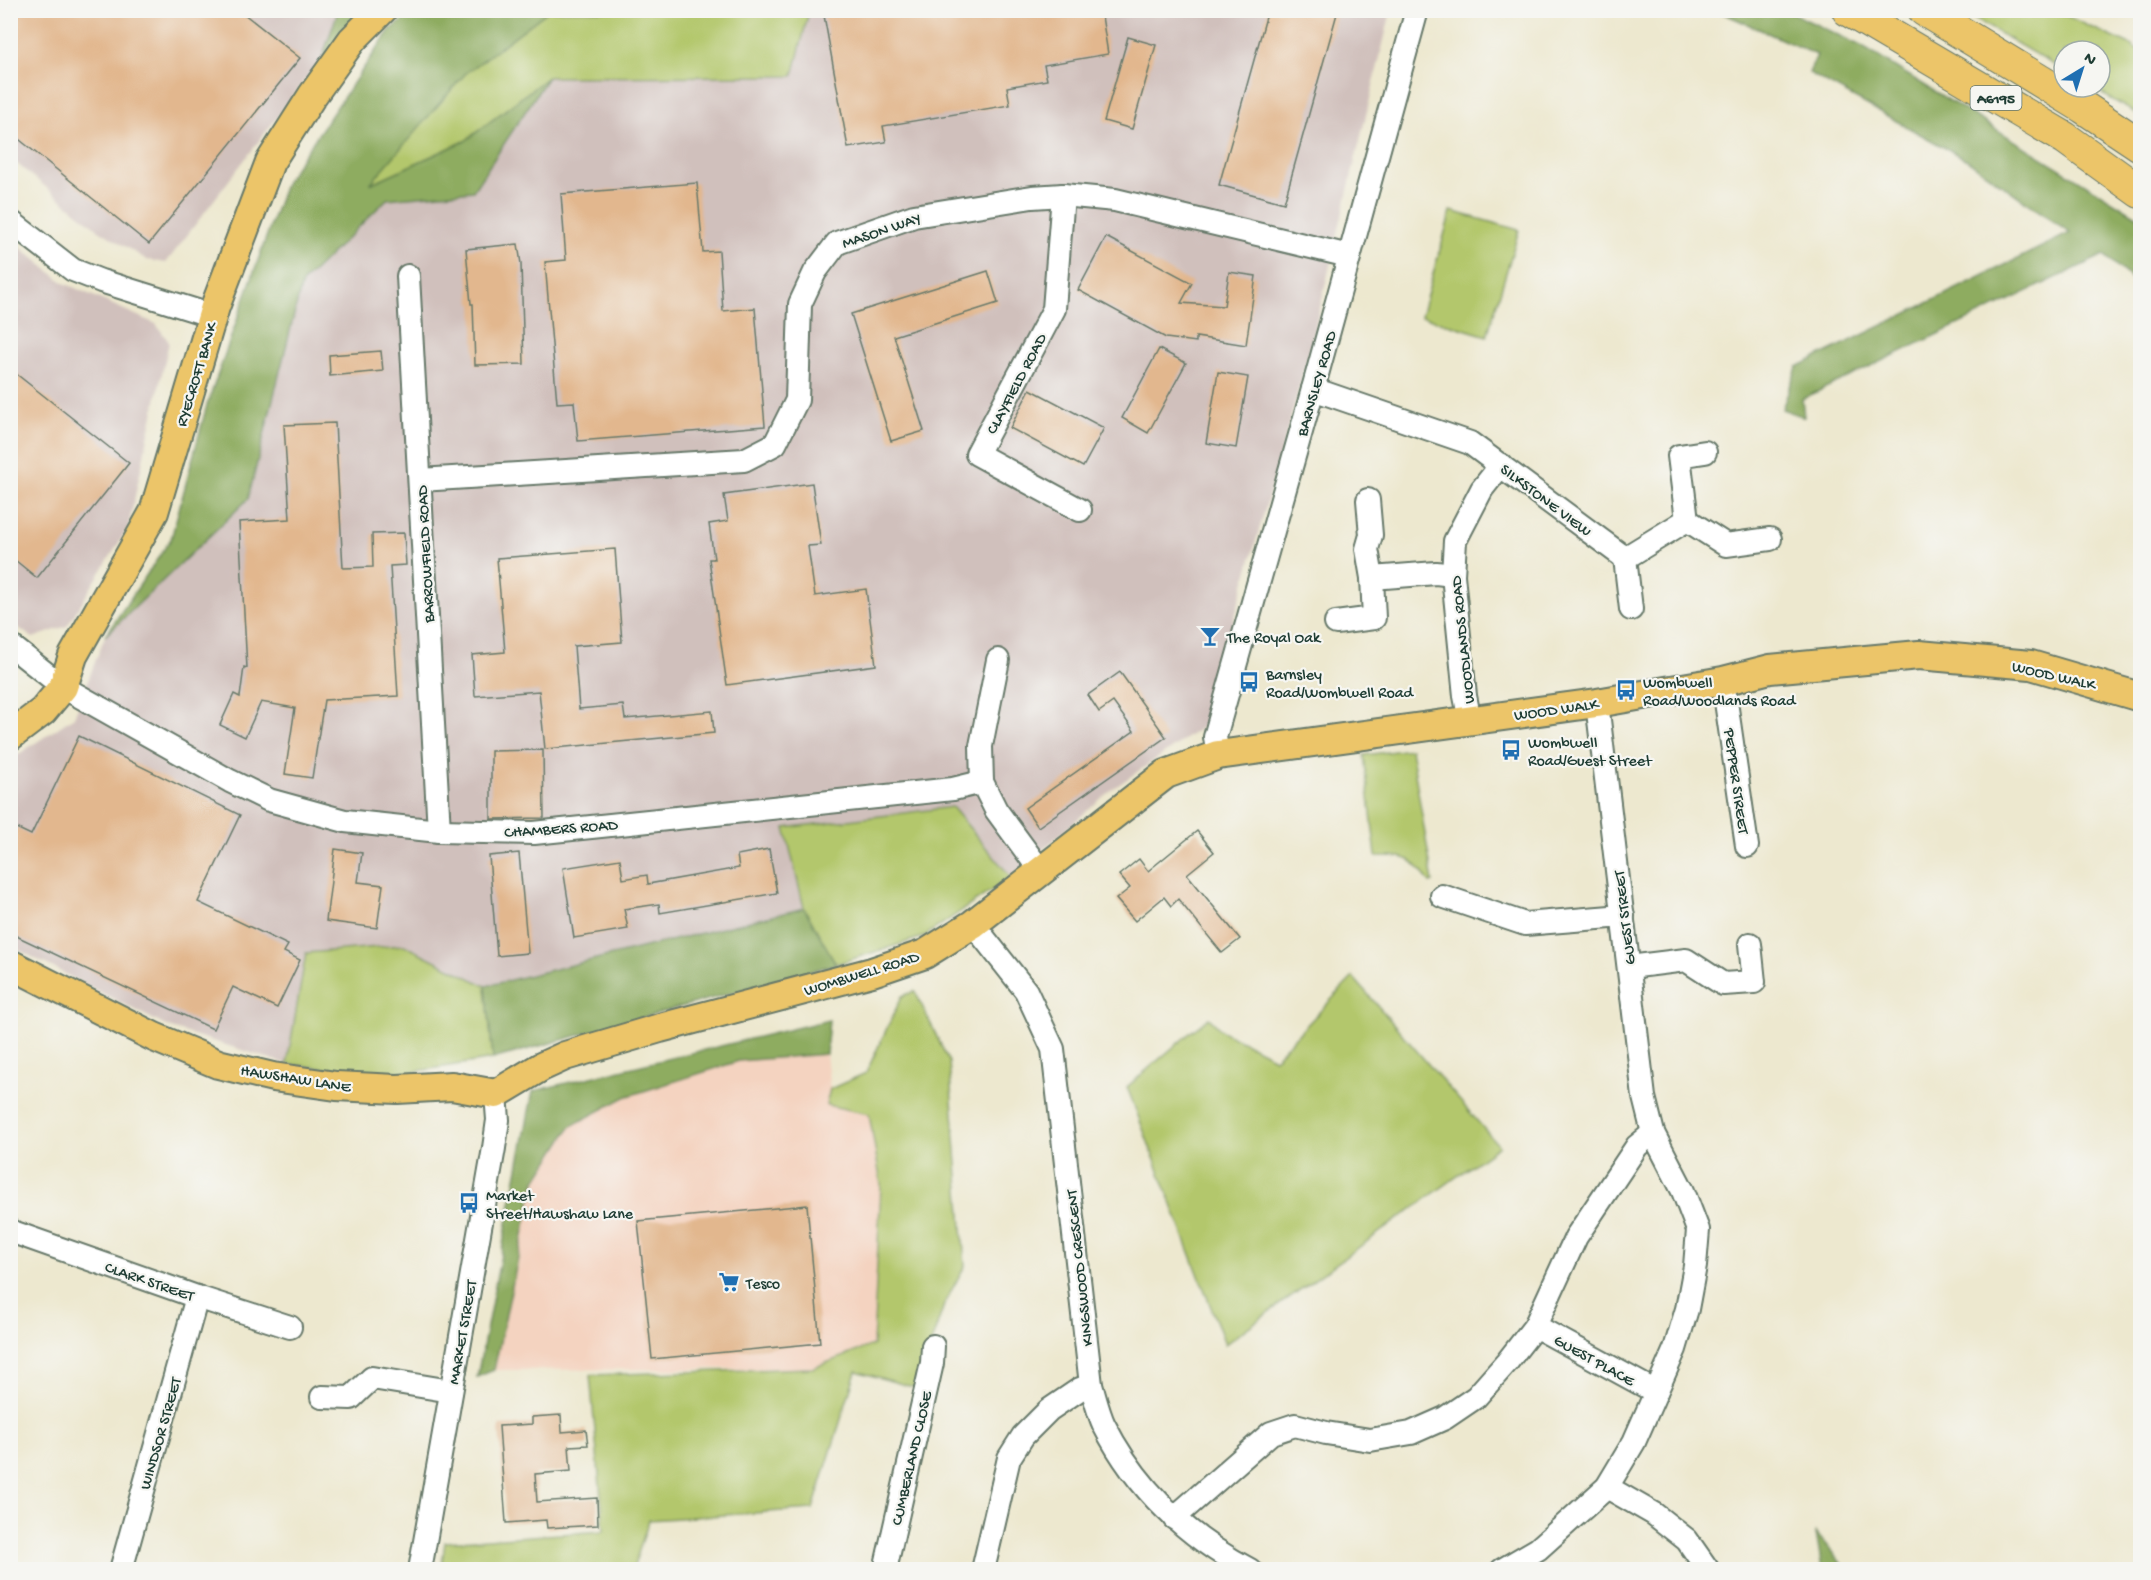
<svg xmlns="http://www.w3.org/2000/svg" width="2151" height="1580" viewBox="0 0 2151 1580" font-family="'Gochi Hand',sans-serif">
<rect width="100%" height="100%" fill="#f6f6f2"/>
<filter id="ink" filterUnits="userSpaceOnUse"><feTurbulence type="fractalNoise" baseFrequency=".0167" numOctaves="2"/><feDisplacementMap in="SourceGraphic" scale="12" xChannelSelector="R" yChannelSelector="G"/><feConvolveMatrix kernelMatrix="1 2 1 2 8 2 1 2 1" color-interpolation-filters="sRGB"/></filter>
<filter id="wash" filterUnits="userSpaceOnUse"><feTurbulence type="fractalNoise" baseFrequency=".008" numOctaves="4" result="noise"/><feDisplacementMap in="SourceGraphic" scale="24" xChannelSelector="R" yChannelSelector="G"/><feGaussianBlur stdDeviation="1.35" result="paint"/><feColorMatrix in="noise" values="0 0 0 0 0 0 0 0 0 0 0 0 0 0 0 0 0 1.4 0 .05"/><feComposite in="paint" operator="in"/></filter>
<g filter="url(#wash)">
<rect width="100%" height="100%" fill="#ede8cf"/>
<polygon fill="#f4d3c0" points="826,1054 830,1089 826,1105 869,1114 881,1184 873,1345 813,1368 494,1370 534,1184 571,1126 625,1097 739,1061"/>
<g fill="#d0c0bc">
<polygon points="10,11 338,11 322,58 166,263 147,260 99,230 11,159"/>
<polygon points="809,11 1391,11 1310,349 1204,726 1111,790 1011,877 786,828 804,908 486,986 404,945 306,953 287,1064 168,1027 11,946 10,760 74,717 105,636 248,499 302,283 387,199 473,191 548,77 793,76"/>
<polygon points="10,239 64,283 156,324 169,342 128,528 67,626 33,638 11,623"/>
</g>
<g fill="#b3c76c" stroke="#698250" stroke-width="1.5">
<polygon points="548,11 809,11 793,76 548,77 465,141 368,185 465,74"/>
<polygon points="1961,11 2056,11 2132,46 2140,52 2140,116 2091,87 2100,87 2100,51 2064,51 2064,71"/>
<polygon points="1451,211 1519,230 1487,336 1421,316"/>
<path d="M1411 749 1433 882 1430 883C1411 856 1408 856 1376 856L1364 755Z"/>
<polygon points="952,807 1011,877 923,937 836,964 804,908 785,828"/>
<polygon points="404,945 486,986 493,1059 386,1076 287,1064 306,953"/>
<polygon points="1353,977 1499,1146 1225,1344 1127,1087 1191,1032 1209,1018 1222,1031 1275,1058"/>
<polygon points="915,991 949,1062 965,1266 945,1302 916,1388 856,1371 813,1509 649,1520 633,1569 441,1570 445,1542 604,1531 590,1375 813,1368 873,1345 881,1184 869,1114 826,1105 830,1089 866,1073 902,996"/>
</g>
<g fill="#8eac60" stroke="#56744a" stroke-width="1.5">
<polygon points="338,11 365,11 322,58"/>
<polygon points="415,11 548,11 465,74 370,184 465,141 548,77 473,191 387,199 302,283 248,499 105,636 171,539 207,405 286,181 389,31"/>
<polygon points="1718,11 1788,11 1861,46 2140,218 2140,286 2104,255 1802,399 1804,417 1782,409 1797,367 2070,233 1967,160 1809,73 1817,55"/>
<polygon points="804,908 836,964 493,1059 486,986"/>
<polygon points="829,1020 826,1054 739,1061 625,1097 571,1126 534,1184 494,1370 477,1377 533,1091"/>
<polygon points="1816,1533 1846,1569 1822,1569"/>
</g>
<g id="blocks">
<g fill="#e2b78e">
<polygon points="10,10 239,10 300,58 149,244 10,132"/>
<polygon points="823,10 1101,10 1108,54 1044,65 1047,80 1007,87 1010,105 883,126 886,142 848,148"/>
<polygon points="1268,10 1338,10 1284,203 1219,185"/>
<polygon points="1128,37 1156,45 1132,129 1104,121"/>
<polygon points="697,183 703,252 719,251 723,311 755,308 765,426 578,441 574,402 557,403 545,262 566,260 561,194"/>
<polygon points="1106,237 1192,283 1181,303 1224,306 1229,272 1256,276 1246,345 1196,337 1196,342 1166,338 1078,290"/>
<polygon points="518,244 521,264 524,364 475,365 473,304 471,304 466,249"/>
<polygon points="988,271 998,303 894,336 924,431 891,441 851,314"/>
<polygon points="1159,349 1186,363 1148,433 1122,418"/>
<polygon points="381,351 383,371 330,376 329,355"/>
<polygon points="10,369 129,463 37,578 10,556"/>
<polygon points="1218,372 1248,377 1236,448 1206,443"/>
<polygon points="1030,389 1104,428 1083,467 1010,428"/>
<polygon points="335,423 343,568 373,567 372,534 404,533 406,565 390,566 398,696 324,700 312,778 285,774 295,708 261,702 245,737 220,725 234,694 240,697 244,667 247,668 239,522 290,519 284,425"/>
<polygon points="812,483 821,545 808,546 815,596 866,589 876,665 727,685 709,559 714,559 709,524 728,521 724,495"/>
<polygon points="615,549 622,642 574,646 579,709 623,705 625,719 712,711 714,733 545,749 539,691 475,696 472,655 505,652 497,558"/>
<polygon points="1120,672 1166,737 1038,827 1025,808 1134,731 1113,702 1099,712 1088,695"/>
<polygon points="79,736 240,815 198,902 288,945 284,952 300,960 277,1008 233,987 213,1029 10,933 10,825 31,835"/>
<polygon points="543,750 544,818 491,819 491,751"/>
<polygon points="1197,831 1214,852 1187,874 1240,939 1222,953 1178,899 1171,906 1164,897 1135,921 1116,899 1130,888 1119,875 1139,859 1148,871"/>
<polygon points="335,849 362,853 358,882 383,885 377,928 326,921"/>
<polygon points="769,849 777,893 660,913 659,904 624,909 628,929 574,938 563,868 620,859 623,879 647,875 648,884 739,868 737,855"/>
<polygon points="519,853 528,953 497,956 489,856"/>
<polygon points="807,1205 820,1343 652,1359 638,1221"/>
<polygon points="561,1415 562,1432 586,1430 588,1445 569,1446 571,1471 535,1474 537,1502 597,1498 598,1525 547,1528 546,1520 506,1523 499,1426 532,1424 532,1417"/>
</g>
</g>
</g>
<g filter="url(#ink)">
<use href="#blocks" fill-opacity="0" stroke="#67796a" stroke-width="1.5"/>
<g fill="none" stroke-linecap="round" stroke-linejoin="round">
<g stroke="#67796a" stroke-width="26">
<g id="minor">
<polyline points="1063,195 1054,309 977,454 1080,510"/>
<polyline points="10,221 73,270 101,281 213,316"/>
<polyline points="408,276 439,831"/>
<polyline points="1313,389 1470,443 1625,558 1687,520 1726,545 1770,539"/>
<polyline points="420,480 744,460 775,444 797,400 800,304 815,272 837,243 914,216 1032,197 1063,195 1115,200 1349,256"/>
<polyline points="1687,520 1679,456 1705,452"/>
<polyline points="1625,558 1631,609"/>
<polyline points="1372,578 1436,573 1453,575"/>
<polyline points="1336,623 1374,618 1372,578 1367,549 1371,535 1368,500"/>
<polyline points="10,645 63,687 230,781 269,800 345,821 439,831 534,833 953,789 982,782 996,810 1040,870"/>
<polyline points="1723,681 1747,846"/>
<polyline points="1470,721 1465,696 1453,575 1455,541 1482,489 1501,465"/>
<polyline points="1218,755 1215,737 1313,389 1417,10"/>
<polyline points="982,782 981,746 998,660"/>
<polyline points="1442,896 1525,924 1623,916"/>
<path d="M973 924 1026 991 1053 1049 1091 1385C1095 1398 1098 1412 1104 1425 1136 1488 1187 1537 1250 1570"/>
<polyline points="1629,967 1686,960 1723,984 1754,982 1750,944"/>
<polyline points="10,1231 197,1297 290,1327"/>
<polyline points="1535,1326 1656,1392"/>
<polyline points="322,1397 351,1398 372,1378 451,1391"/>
<polyline points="1607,1487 1654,1514 1687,1540 1708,1570"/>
<polyline points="1174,1518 1271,1433 1295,1425 1326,1433 1370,1440 1411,1433 1445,1418 1476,1397 1507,1362 1535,1326 1576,1237 1637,1146 1653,1133"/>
<polyline points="121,1570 197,1297"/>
<polyline points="420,1570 494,1148 498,1120 496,1094"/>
<polyline points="885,1570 932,1363 933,1346"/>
<polyline points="983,1570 1009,1458 1023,1436 1049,1410 1080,1389 1091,1385"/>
<polyline points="1502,1570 1538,1549 1607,1487 1634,1442 1675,1349 1687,1309 1695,1266 1698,1230 1683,1191 1653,1133 1644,1097 1597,703"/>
</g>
</g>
<g stroke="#67796a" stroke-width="32">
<g id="major">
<polyline points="10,736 43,711 63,687 73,656 154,512 215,307 270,162 312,96 352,40 382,10"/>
<polyline points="10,964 154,1037 218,1064 273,1077 336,1086 397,1089 452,1086 496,1094 541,1067 565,1056 660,1028 872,972 925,954 973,924 1166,774 1218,755 1597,703 1723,681 1770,669 1919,655 2031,665 2140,697"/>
</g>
</g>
<g stroke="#67796a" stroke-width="34">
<g id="highway">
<polyline points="1848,10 2065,138 2140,192"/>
<polyline points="1924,10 2083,107 2140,145"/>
</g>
</g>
<use href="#minor" stroke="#fff" stroke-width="22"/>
<use href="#major" stroke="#ecc569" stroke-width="28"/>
<use href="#highway" stroke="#ecc569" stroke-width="32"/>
</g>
</g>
<defs>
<g id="bar-bare" transform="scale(1.62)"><path d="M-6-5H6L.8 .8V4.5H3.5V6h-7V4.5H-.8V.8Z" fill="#1f6fb2" stroke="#f6f6f2" stroke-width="2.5" paint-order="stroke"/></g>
<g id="bus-bare" transform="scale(1.62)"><path d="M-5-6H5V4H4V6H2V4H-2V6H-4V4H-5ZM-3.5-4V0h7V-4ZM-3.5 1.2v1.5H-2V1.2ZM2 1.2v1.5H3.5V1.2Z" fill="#1f6fb2" stroke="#f6f6f2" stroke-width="2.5" paint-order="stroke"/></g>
<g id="supermarket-bare" transform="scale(1.62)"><path d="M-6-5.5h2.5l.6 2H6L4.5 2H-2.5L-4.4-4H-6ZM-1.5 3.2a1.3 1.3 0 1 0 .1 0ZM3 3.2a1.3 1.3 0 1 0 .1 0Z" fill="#1f6fb2" stroke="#f6f6f2" stroke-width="2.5" paint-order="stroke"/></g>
</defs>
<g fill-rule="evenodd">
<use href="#bar-bare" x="1210" y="636"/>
<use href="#bus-bare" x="1249" y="682"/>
<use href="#bus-bare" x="1626" y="690"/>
<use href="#bus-bare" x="1511" y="750"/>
<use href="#bus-bare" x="469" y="1203"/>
<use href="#supermarket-bare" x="729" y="1282"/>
</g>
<g text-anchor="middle" stroke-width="4.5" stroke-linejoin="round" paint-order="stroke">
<rect fill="#f6f6f2" stroke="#60746d" stroke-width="1.5" x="1970.5" y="86" width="51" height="24" rx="4.5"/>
<g font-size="15" font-weight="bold" fill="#1f3d34">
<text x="1996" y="103">A6195</text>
</g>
<g font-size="16" fill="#1f3d34" stroke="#f6f6f2">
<text transform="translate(881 229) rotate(-19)" y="6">MASON WAY</text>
<text transform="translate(195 374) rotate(-73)" y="6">RYECROFT BANK</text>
<text transform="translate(1015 383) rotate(-62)" y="6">CLAYFIELD ROAD</text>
<text transform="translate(1315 383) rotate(-74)" y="6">BARNSLEY ROAD</text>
<text transform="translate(1547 499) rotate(37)" y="6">SILKSTONE VIEW</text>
<text transform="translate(424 554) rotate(-93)" y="6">BARROWFIELD ROAD</text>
<text transform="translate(1461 640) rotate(-96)" y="6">WOODLANDS ROAD</text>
<text transform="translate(2054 674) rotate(13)" y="6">WOOD WALK</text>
<text transform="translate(1556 708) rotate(-8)" y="6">WOOD WALK</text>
<text transform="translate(1738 781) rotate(82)" y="6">PEPPER STREET</text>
<text transform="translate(561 827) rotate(-4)" y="6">CHAMBERS ROAD</text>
<text transform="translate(1623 918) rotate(-97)" y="6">GUEST STREET</text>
<text transform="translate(861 972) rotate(-17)" y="6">WOMBWELL ROAD</text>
<text transform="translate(296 1077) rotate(9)" y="6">HAWSHAW LANE</text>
<text transform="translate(1078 1268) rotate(-96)" y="6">KINGSWOOD CRESCENT</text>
<text transform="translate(150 1280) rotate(19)" y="6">CLARK STREET</text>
<text transform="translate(461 1332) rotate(-80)" y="6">MARKET STREET</text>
<text transform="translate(1595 1359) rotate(29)" y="6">GUEST PLACE</text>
<text transform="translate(159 1433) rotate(-74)" y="6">WINDSOR STREET</text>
<text transform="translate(910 1458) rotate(-77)" y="6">CUMBERLAND CLOSE</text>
</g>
<g font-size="16" fill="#1f3d34" stroke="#f6f6f2" text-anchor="start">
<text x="1227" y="642">The Royal Oak</text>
<text x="1266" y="679">Barnsley<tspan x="1266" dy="18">Road/Wombwell Road</tspan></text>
<text x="1643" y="687">Wombwell<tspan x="1643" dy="18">Road/Woodlands Road</tspan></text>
<text x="1528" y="747">Wombwell<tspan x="1528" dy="18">Road/Guest Street</tspan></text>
<text x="486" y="1200">Market<tspan x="486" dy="18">Street/Hawshaw Lane</tspan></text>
<text x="746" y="1288">Tesco</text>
</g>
</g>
<rect width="2151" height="1580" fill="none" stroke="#f6f6f2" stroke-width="36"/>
<g transform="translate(2082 69) rotate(38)"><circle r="28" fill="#f6f6f2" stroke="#a0aca6" stroke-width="1.5"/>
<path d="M0-4.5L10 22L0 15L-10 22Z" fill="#1f6fb2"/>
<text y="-9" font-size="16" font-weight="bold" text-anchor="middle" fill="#1f3d34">N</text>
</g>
</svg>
